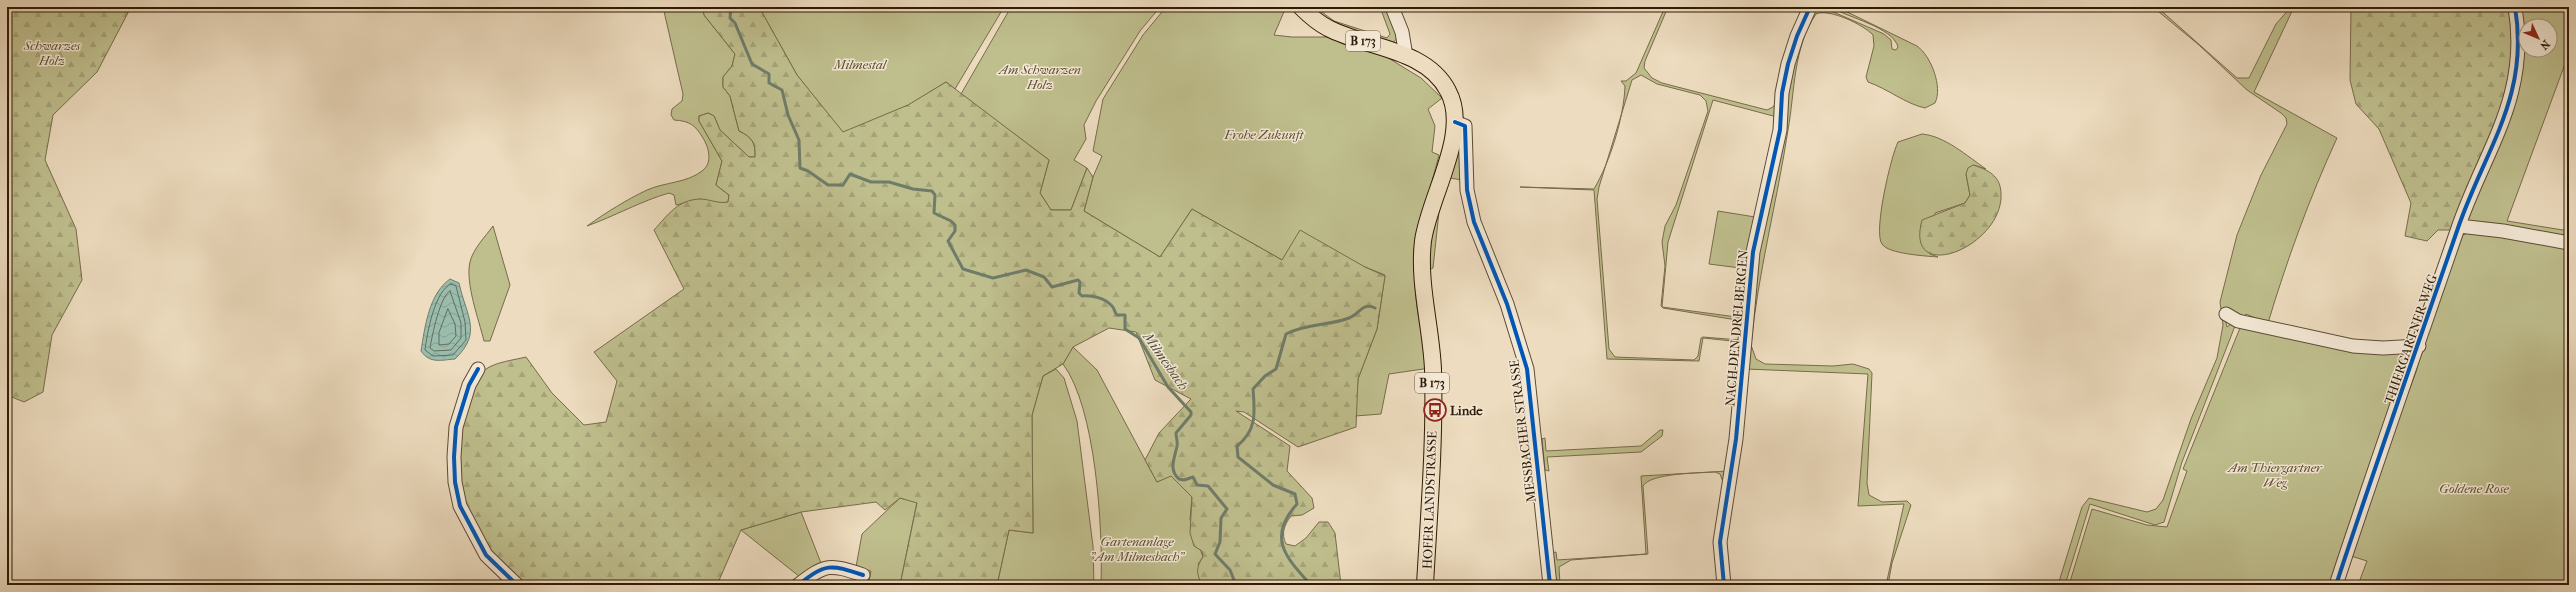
<svg xmlns="http://www.w3.org/2000/svg" width="2576" height="592" viewBox="0 0 2576 592" font-family="'IM FELL French Canon',serif">
<defs>
<pattern id="forest-firs" width="22" height="20" patternUnits="userSpaceOnUse"><rect width="22" height="20" fill="#bfbe8d"/><path d="M5 1l3.5 6h-7zM16 11l3.5 6h-7z" fill="#a4a378"/></pattern>
<pattern id="water-waves" width="16" height="10" patternUnits="userSpaceOnUse"><rect width="16" height="10" fill="#9abcad"/><path d="M0 5q4-4 8 0t8 0" fill="none" stroke="#85a193"/></pattern>
</defs>
<rect width="100%" height="100%" fill="#eddcbf"/>
<filter id="stains"><feTurbulence type="fractalNoise" baseFrequency=".005" numOctaves="4"/><feColorMatrix values="0 0 0 0 .2 0 0 0 0 .09 0 0 0 0 .02 0 0 0 .5 -.17"/></filter>
<radialGradient id="worn" r=".72"><stop offset=".6" stop-color="#630" stop-opacity="0"/><stop offset="1" stop-color="#630" stop-opacity=".3"/></radialGradient>
<g fill="#bfbe8d" stroke="#776c4a" fill-rule="evenodd">
<path d="M663 7H703L704 15 735 54 732 66 723 77V87L730 96 739 131C752 137 756 143 755 157H749L720 130 714 116 708 113 699 116V121L722 161 716 185 729 195 728 202 718 204 700 199 676 205 674 195 669 193C641 201 615 216 587 226 607 212 626 200 647 190 665 182 687 183 702 171 713 163 709 148 703 138 695 125 690 121 674 120L671 115 672 109 682 101 683 94Z"/>
<polygon points="759,7 1004,7 955,89 946,82 909,105 843,133 797,75"/>
<polygon points="1011,7 1160,7 1140,31 1096,101 1084,125 1086,139 1074,160 1087,168 1071,210 1051,210 1040,193 1049,160 961,94"/>
<path d="M1166 7H1286L1274 35 1292 37H1331L1385 56 1421 78 1442 98 1428 109 1435 126 1432 152 1439 155C1430 191 1416 230 1415 268 1414 302 1421 336 1430 368L1389 374 1381 414 1355 416 1358 379 1377 329 1385 275 1365 267 1282 260 1192 209 1160 257 1084 211 1093 177 1102 156 1093 151 1103 99 1143 35Z"/>
<polygon points="1308,7 1315,7 1334,21 1387,38 1390,34 1380,7 1388,7 1399,36 1391,45 1342,28"/>
<path d="M1665 7H1668L1645 61 1644 68 1652 78 1662 83 1767 110 1773 107 1777 101V117L1713 100 1668 242 1662 307 1744 318 1743 321 1663 308 1661 306 1665 266 1662 242 1665 226 1676 205 1708 111 1706 101 1700 95 1657 84 1641 75 1632 80 1599 187 1597 199 1609 349 1615 357 1694 360 1698 356 1701 338 1703 337 1740 340 1742 342 1703 338 1699 361 1607 359 1594 190 1520 187 1594 189C1610 162 1624 117 1625 86L1621 81H1626L1636 73Z"/>
<path d="M1813 7H1822L1884 34 1891 40 1892 49 1896 50 1898 47C1893 27 1848 18 1831 7H1837L1917 46C1931 56 1943 87 1935 103L1925 108C1906 104 1888 89 1868 82L1866 77 1874 46 1873 35C1864 25 1829 8 1816 14 1793 48 1795 91 1788 130 1777 202 1758 273 1751 345L1756 359 1765 364 1833 366 1853 364 1869 369 1872 373 1867 483 1869 495 1882 502 1907 501 1911 505 1892 563 1888 585H1886L1904 504 1858 506 1868 374 1746 369 1747 329 1784 92Z"/>
<path d="M2153 7H2157L2237 78H2249L2276 24 2291 7H2294L2254 92 2337 138C2309 199 2287 260 2268 323L2246 314 2242 318 2224 314 2227 327 2231 324 2235 326 2182 462 2164 522 2155 525 2090 504 2065 585H2058L2082 507 2089 498 2147 512 2156 509 2163 500 2191 419 2217 358 2223 325 2220 302 2237 235 2261 175 2287 124 2286 118 2281 113 2247 90 2199 45Z"/>
<path d="M2517 7H2569V53L2507 221 2569 231V240L2467 224 2466 215 2506 126ZM2526 26H2550V50H2526Z"/>
<polygon points="1458,133 1462,180 1450,178 1439,212 1433,268 1426,272 1429,234"/>
<path d="M1922 134C1945 136 1967 156 1986 169L1974 165 1966 174 1970 195 1965 203 1935 213 1930 254 1938 257C1926 256 1888 254 1882 244 1873 232 1891 156 1898 142Z"/>
<polygon points="1718,211 1755,217 1748,269 1709,264"/>
<path d="M493 226 510 285 490 341H484C479 320 465 283 470 262 473 249 485 237 493 226Z"/>
<polygon points="2470,232 2569,248 2569,585 2358,585 2367,561 2351,556 2376,478 2416,372 2433,311 2461,236"/>
<polygon points="2242,323 2373,351 2411,355 2333,585 2069,585 2092,509 2147,525 2167,527 2187,471 2183,469"/>
<path d="M1073 347 1097 370 1157 482 1171 475 1192 497 1190 519 1203 557 1198 564 1209 584 1214 585H1101C1103 529 1096 408 1063 364Z"/>
<polygon points="1056,369 1064,378 1077,421 1093,546 1094,585 997,585 1009,530 1033,533 1032,415 1043,376"/>
<polygon points="1660,430 1663,430 1662,436 1641,452 1547,457 1549,471 1545,470 1542,439 1545,438 1546,451 1641,446"/>
<path d="M1728 471 1723 482 1720 474 1715 472C1700 473 1650 473 1643 486L1648 554 1571 560 1559 567 1560 585H1554L1551 553 1556 552 1557 560 1646 554 1641 476Z"/>
<polygon points="900,498 917,502 900,585 868,585 871,571 856,567 862,534"/>
<polygon points="801,512 821,563 800,577 741,530"/>
</g>
<g fill="url(#forest-firs)" stroke="#776c4a">
<polygon points="7,7 131,7 97,72 53,115 45,160 76,229 82,280 52,335 43,392 24,402 7,395"/>
<path d="M703 7H759L797 75 843 132 908 105 946 82 1049 160 1040 193 1051 210H1071L1087 168 1093 177 1084 211 1160 257 1192 209 1282 260 1300 230 1365 267 1385 276 1377 329 1358 379 1356 427 1298 447 1244 412 1236 411 1290 446 1287 471 1312 498 1314 508 1302 515 1291 516C1284 525 1281 534 1286 544L1295 546 1306 538 1319 522H1328L1335 533 1341 585 1202 584C1196 574 1196 567 1203 557L1202 551 1194 546 1190 533 1192 497 1171 476 1157 482 1145 460 1159 433 1191 399 1155 380 1136 332 1109 328 1073 347 1063 364 1043 376 1032 415 1033 533 1009 530 997 585H900L917 503 900 498 885 510 876 502 801 512 741 530 717 585H520C497 561 478 542 465 510 452 480 457 390 486 369 496 362 514 360 526 357L552 393 584 425 606 422 617 381 594 352 684 289 654 230C668 215 677 200 700 199 710 199 717 204 728 202L729 195 716 185 722 161 699 121V116L708 113 714 116 720 130 749 157H755C756 143 752 137 739 131L730 96 723 87V77L732 66 735 54 704 15Z"/>
<polygon points="2351,7 2508,7 2514,38 2502,122 2454,230 2438,230 2427,241 2405,236 2411,203 2379,129 2356,104 2350,80"/>
<path d="M1973 165C1992 171 2002 178 2001 198 1998 249 1904 285 1922 220L1965 203 1970 195 1966 174 1968 168Z"/>
</g>
<path fill="url(#water-waves)" stroke="#6f7c6a" d="M450 279 459 283C466 316 483 332 455 359 441 360 430 364 421 351 425 326 429 294 450 279Z"/>
<g fill="none" stroke-linecap="round" stroke-linejoin="round">
<g stroke="#646c5a" stroke-width="1">
<path d="M451 284 456 286 465 322 466 340 453 355 433 356 425 350C427 333 435 290 451 284Z"/>
<path d="M450 291 461 323V338L451 350 434 351 430 348C432 336 440 296 450 291Z"/>
<polygon points="448,309 455,324 456,336 449,344 439,345 439,333"/>
</g>
<g stroke="#6f7c6a" stroke-width="3">
<path d="M731 7 730 18 735 23 752 64 769 74V83L782 90 788 115 799 140 800 168 808 171 828 185H843L850 174 871 182H889L913 189 932 191 935 195 934 213 951 221 955 225V231L948 241 963 269 993 278 1026 270 1044 277 1052 287 1078 280 1080 282 1079 293 1082 296C1092 295 1105 298 1112 306 1115 309 1114 312 1117 315H1125V329L1139 338 1168 387 1191 412V415L1176 433C1176 437 1178 442 1177 446 1175 457 1168 470 1179 479L1184 480 1193 477 1197 485 1208 486 1227 509 1221 518 1220 542 1215 554 1230 570 1236 585"/>
<path d="M1311 585C1285 557 1267 537 1297 504L1295 494 1273 485 1238 457 1237 446C1257 430 1255 413 1253 389L1265 376 1276 369 1286 334C1308 323 1328 326 1349 318 1360 314 1362 302 1375 308"/>
</g>
<g stroke="#5e4b34" stroke-width="15">
<g id="minor">
<polyline points="1392,7 1402,32 1406,56"/>
<polyline points="1455,122 1465,126 1467,190 1474,222 1507,304 1527,369 1550,585"/>
<polyline points="2459,226 2503,231 2569,243"/>
<polyline points="2226,314 2238,321 2353,346 2383,348 2419,346"/>
<polyline points="478,369 469,385 456,427 454,457 455,482 460,506 486,555 517,585"/>
<path d="M798 585C826 563 830 564 863 575"/>
<polyline points="1724,585 1720,542 1736,439 1753,252 1780,130 1782,93 1788,64 1797,36 1810,7"/>
<path d="M2336 585C2375 466 2417 347 2458 228 2485 149 2530 97 2515 7"/>
</g>
</g>
<g stroke="#2f1b06" stroke-width="18">
<path id="major" d="M1301 7C1309 15 1318 23 1328 28 1365 48 1426 48 1448 91 1471 133 1429 196 1423 241 1418 283 1431 326 1433 369 1435 441 1429 513 1425 585"/>
</g>
<use href="#minor" stroke="#f3e8d5" stroke-width="13"/>
<use href="#major" stroke="#eddcbf" stroke-width="16"/>
<g stroke="#f3e8d5" stroke-width="6">
<g id="cycleway">
<polyline points="1455,122 1465,126 1467,190 1474,222 1507,304 1527,369 1550,585"/>
<polyline points="478,369 469,385 456,427 454,457 455,482 460,506 486,555 517,585"/>
<path d="M798 585C826 563 830 564 863 575"/>
<polyline points="1724,585 1720,542 1736,439 1753,252 1780,130 1782,93 1788,64 1797,36 1810,7"/>
<path d="M2336 585C2375 466 2417 347 2458 228 2485 149 2530 97 2515 7"/>
</g>
</g>
<use href="#cycleway" stroke="#0057b8" stroke-width="4"/>
</g>
<defs>
<g id="bus-ring" transform="scale(1.15)"><circle r="9.5" fill="#f3e8d5" stroke="#8f2418" stroke-width="1.5"/><path d="M-5-6H5V4H4V6H2V4H-2V6H-4V4H-5ZM-3.5-4V0h7V-4ZM-3.5 1.2v1.5H-2V1.2ZM2 1.2v1.5H3.5V1.2Z" fill="#8f2418"/></g>
</defs>
<g fill-rule="evenodd">
<use href="#bus-ring" x="1435" y="410"/>
</g>
<g text-anchor="middle" stroke-width="3" stroke-linejoin="round" paint-order="stroke">
<g fill="#f3e8d5" stroke="#6a5844" stroke-width="1">
<rect x="1346" y="31" width="34" height="20" rx="3"/>
<rect x="1415" y="373" width="34" height="20" rx="3"/>
</g>
<g font-size="12" font-weight="bold" fill="#2f1b06">
<text x="1363" y="45">B 173</text>
<text x="1432" y="387">B 173</text>
</g>
<g font-size="13" font-style="italic" fill="#5a4c2e" stroke="#f3e8d5">
<text x="52" y="50">Schwarzes<tspan x="52" dy="15">Holz</tspan></text>
<text x="860" y="69">Milmestal</text>
<text x="1040" y="74">Am Schwarzen<tspan x="1040" dy="15">Holz</tspan></text>
<text x="1264" y="139">Frohe Zukunft</text>
<text x="2275" y="472">Am Thiergartner<tspan x="2275" dy="15">Weg</tspan></text>
<text x="2474" y="493">Goldene Rose</text>
<text x="1137" y="546">Gartenanlage<tspan x="1137" dy="15">"Am Milmesbach"</tspan></text>
</g>
<g font-size="13" fill="#2f1b06" stroke="#f3e8d5">
<text transform="translate(1736 328) rotate(-85)" y="5">NACH DEN DREI BERGEN</text>
<text transform="translate(2410 339) rotate(-71)" y="5">THIERGARTNER WEG</text>
<text transform="translate(1522 431) rotate(-97)" y="5">MESSBACHER STRASSE</text>
<text transform="translate(1429 500) rotate(-88)" y="5">HOFER LANDSTRASSE</text>
</g>
<g font-size="13" font-weight="bold" fill="#2f1b06" stroke="#f3e8d5" text-anchor="start">
<text x="1450" y="415">Linde</text>
</g>
<g font-size="14" font-style="italic" fill="#4f4b38" stroke="#f3e8d5">
<text transform="translate(1166 361) rotate(55)" y="5">Milmesbach</text>
</g>
</g>
<rect width="2576" height="592" fill="none" stroke="#eddcbf" stroke-width="24"/>
<rect x="8" y="8" width="2560" height="576" fill="none" stroke="#2f1b06" stroke-width="2"/>
<rect x="12" y="12" width="2552" height="568" fill="none" stroke="#2f1b06"/>
<g transform="translate(2538 38) rotate(134)"><circle r="19" fill="#f3e8d5" stroke="#a59682"/>
<path d="M0-3L7 15L0 10L-7 15Z" fill="#8f2418"/>
<text y="-6" font-size="11" font-weight="bold" text-anchor="middle" fill="#2f1b06">N</text>
</g>
<rect width="100%" height="100%" filter="url(#stains)"/>
<rect width="100%" height="100%" fill="url(#worn)"/>
</svg>
